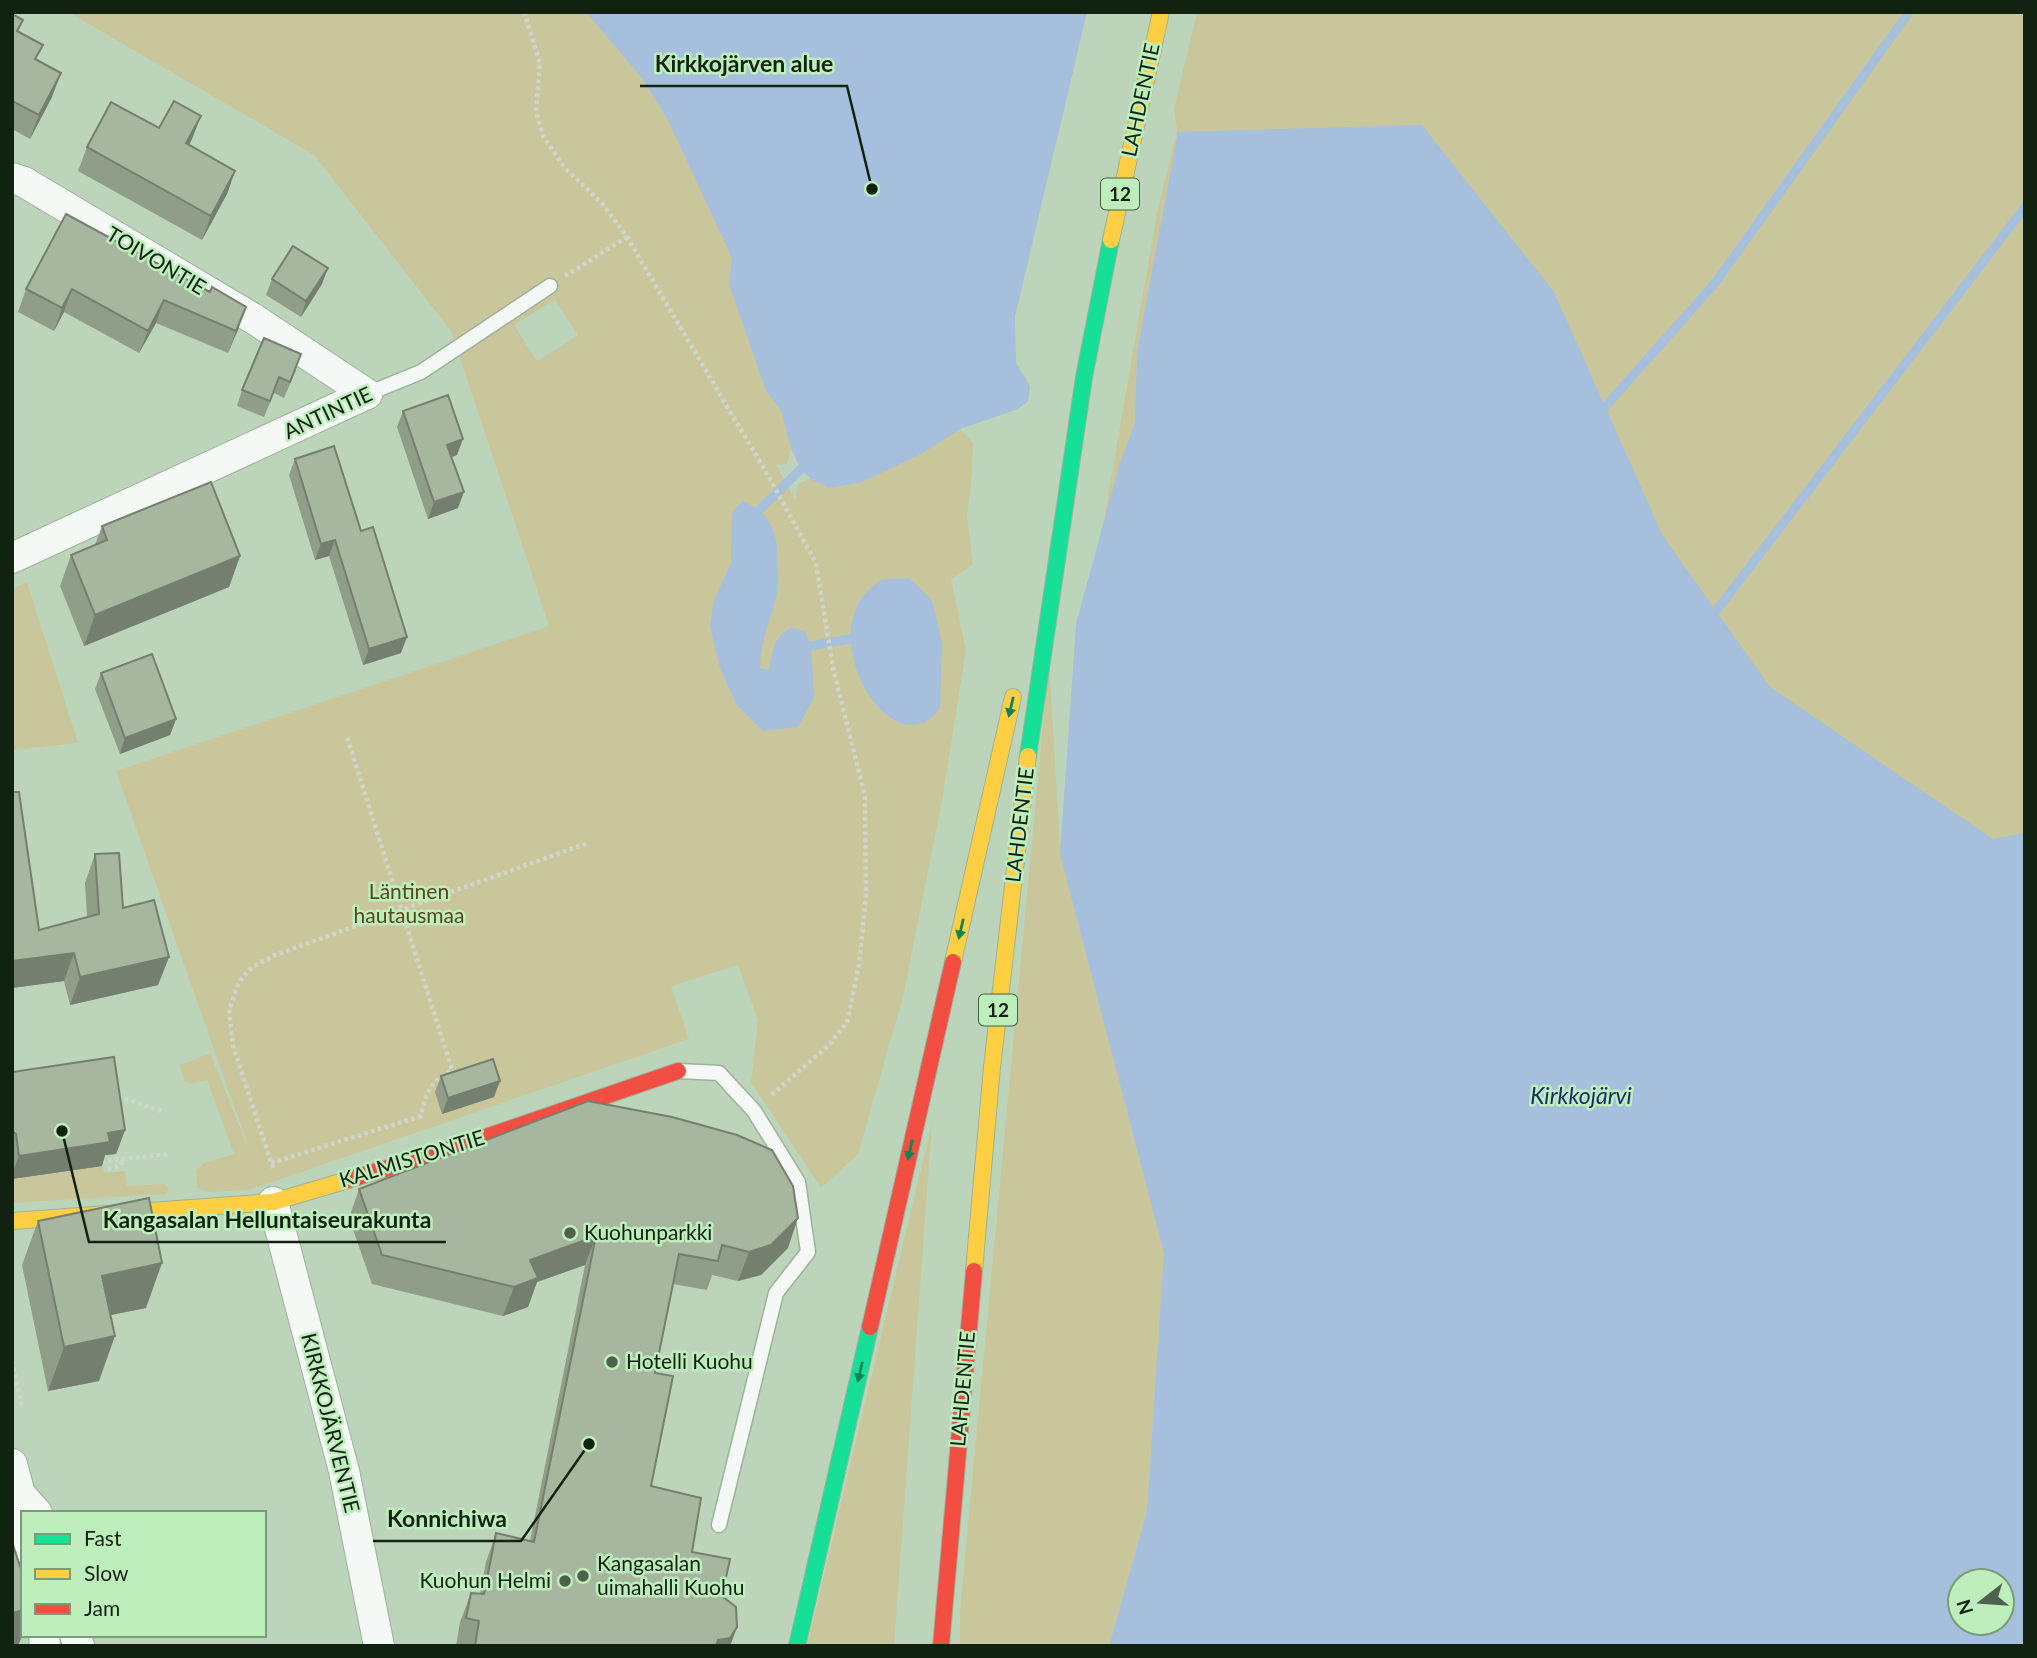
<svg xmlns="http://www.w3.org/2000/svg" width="2037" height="1658" viewBox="0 0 2037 1658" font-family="Lato,sans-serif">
<rect width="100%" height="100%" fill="#bcd5ba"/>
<g fill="#cac69b" fill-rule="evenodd">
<path d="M68 12H1087L1015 316 1016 363 1030 386 1028 401 1018 409 960 429 973 443 972 474 967 516 973 565 951 579 966 650 942 801 903 997 858 1154 821 1188 751 1082 758 1020 738 965 671 986 689 1039 249 1190 208 1192 197 1188 196 1170 204 1163 234 1154 207 1080 190 1084 184 1081 180 1065 210 1053 250 1152 116 771 549 626 451 331 314 155ZM555 300 578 335 537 361 514 325ZM791 449 801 469 811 478 798 484 795 499 776 465 787 464Z"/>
<path d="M1197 12H2025V1646L1131 1609 1169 1397 1156 1374 1147 1511 1109 1646H960V1610L1049 660 1060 848 1081 652 1157 213 1177 130 1174 109ZM1960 1581H2002V1623H1960Z"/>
<polygon points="27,582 78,743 12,750 12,589"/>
<polygon points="932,1123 894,1646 807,1646"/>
<polygon points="102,1166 105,1173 125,1171 127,1186 165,1184 169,1189 166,1194 12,1203 12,1179"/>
</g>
<g fill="#a5bfdc" fill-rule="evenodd">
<polygon points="586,12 1087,12 1015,316 1016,363 1030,386 1028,401 1018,409 960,429 921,454 862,482 829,488 811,479 801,469 791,448 781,410 766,391 729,284 732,258 668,120 642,78"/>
<path d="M1422 125 1554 292 1663 536 1770 687 1993 839 2025 833V1646H1109L1147 1511 1164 1253 1060 854 1076 624 1119 466 1135 422 1137 352 1178 132ZM1960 1581H2002V1623H1960Z"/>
<path d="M743 501C774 515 778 536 778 567 778 576 779 586 777 594 771 620 760 641 760 668L769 670C773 650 773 636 793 627L806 633 811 646 814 697 798 727 763 731 736 704 719 665 710 626 714 600 731 563 732 512Z"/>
<path d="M909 578 932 600 942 643 940 709 925 723C918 724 909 726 903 724 858 708 831 623 869 590 873 587 877 581 882 580 890 578 901 579 909 578Z"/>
</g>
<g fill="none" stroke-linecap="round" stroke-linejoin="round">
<g stroke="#a5bfdc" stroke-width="9">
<polyline points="1605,407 1715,283 1909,12"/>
<polyline points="760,509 801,469"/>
<polyline points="1716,611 2025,207"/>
<polyline points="811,646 850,639"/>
</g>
<g stroke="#9db19b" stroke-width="17">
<g id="lane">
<polyline points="367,394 421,372 550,286"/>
<polyline points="679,1071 719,1073 754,1111 798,1182 808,1252 776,1293 719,1525"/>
</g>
</g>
<g stroke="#9db19b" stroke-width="32">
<g id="street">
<polyline points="12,178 24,182 254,319 367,394"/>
<polyline points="12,558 367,394"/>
<polyline points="273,1202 344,1471 379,1646"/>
<polyline points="12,1464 20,1494 37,1513"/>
<polyline points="20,1494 15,1517 23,1550"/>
<polyline points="44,1635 45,1646"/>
<polyline points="75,1635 79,1646"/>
</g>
</g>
<g stroke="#9db19b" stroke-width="18">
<g id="fast">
<polyline points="1028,756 1084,377 1111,240"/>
<polyline points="797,1646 870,1327"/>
</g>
</g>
<g stroke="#9db19b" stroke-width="18">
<g id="slow">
<polyline points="1111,240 1161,12"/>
<polyline points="953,962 1013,697"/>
<polyline points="12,1221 273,1202 348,1180"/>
<polyline points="974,1271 992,1067 1028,756"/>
</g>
</g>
<g stroke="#9db19b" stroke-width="18">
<g id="jam">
<polyline points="348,1180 448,1150 678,1071"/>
<polyline points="870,1327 953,962"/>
<polyline points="941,1646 974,1271"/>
</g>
</g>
<g stroke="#ced6ce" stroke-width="4.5" stroke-dasharray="3.5 3.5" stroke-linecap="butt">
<polyline points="524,12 540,63 536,111 543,136 564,167 602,203 627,237 770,479 816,563 834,673 865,796 866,896 859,965 847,1022 829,1045 769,1097"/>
<polyline points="565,276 627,237"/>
<polyline points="118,1098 123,1098 164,1112"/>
<polyline points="101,1161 171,1154"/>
<path d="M271 1163 421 1116C426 1091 430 1082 452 1070L347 737"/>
<polyline points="273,1168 233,1046 229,1010 239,982 252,967 275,955 588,843"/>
<polyline points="108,1169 116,1168 124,1160"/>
<polyline points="12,1361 22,1408"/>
</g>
<use href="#lane" stroke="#f5f9f5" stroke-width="14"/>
<use href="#street" stroke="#f5f9f5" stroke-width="30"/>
<use href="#fast" stroke="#16e098" stroke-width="16"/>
<use href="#slow" stroke="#ffcf43" stroke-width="16"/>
<use href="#jam" stroke="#f24e42" stroke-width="16"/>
</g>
<g fill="#909d88">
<polygon points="12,14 23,20 18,32 37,60 52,97 30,139 12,129"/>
<polygon points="159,128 192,139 189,145 235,171 227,194 202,240 78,171 87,147"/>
<polygon points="272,279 322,284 301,317 266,295"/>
<polygon points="26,289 210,292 246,307 228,353 156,323 139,353 64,312 54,331 18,312"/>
<polygon points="296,370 284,398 274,393 264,417 237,406 242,390"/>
<polygon points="403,411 457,455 452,457 458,508 428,519 397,427"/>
<polygon points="295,459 361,531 401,653 363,665 329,556 315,560 289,475"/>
<polygon points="102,526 240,556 229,587 84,646 60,586 71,555 95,545"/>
<polygon points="101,673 176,719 170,735 120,754 95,689"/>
<polygon points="12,792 39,930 87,917 85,883 95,854 123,908 169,957 158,985 70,1005 64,981 12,988"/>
<polygon points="12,1072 125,1130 116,1154 105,1155 102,1166 12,1179"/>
<polygon points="441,1076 494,1097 442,1114 435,1092"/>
<polygon points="359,1189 788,1248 761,1275 738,1281 712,1275 707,1290 673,1284 655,1373 651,1486 722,1596 737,1627 730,1646 456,1646 460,1622 471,1593 480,1594 486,1562 496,1533 530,1541 585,1265 537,1282 528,1307 503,1316 372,1284 349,1218"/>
<polygon points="38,1221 146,1308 110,1315 99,1381 48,1391 22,1265"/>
</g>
<g fill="#757f6f">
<polygon points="61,73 52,97 30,139 39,115"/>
<polygon points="201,116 192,139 177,167 186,143"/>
<polygon points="235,171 227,194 202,240 211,216"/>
<polygon points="328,268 322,284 301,317 306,301"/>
<polygon points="72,289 64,312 54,331 62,308"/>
<polygon points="164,300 156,323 139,353 148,331"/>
<polygon points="246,307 238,330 228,353 236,331"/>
<polygon points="463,439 457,455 442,461 447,445"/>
<polygon points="464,492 458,508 428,519 434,502"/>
<polygon points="335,540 329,556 315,560 321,544"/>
<polygon points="240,556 229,587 84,646 95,615"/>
<polygon points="407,637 401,653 363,665 369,649"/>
<polygon points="176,719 170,735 120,754 125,738"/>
<polygon points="74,953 64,981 12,988 12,961"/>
<polygon points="169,957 158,985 70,1005 80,977"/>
<polygon points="500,1081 494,1097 442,1114 448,1098"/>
<polygon points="125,1130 116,1154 105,1155 102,1166 12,1179 12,1174 19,1156 108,1133"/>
<polygon points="798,1218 788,1248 761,1275 738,1281 749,1252"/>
<polygon points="596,1236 585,1265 537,1282 528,1307 503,1316 514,1287 530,1260"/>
<polygon points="162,1263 146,1308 86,1320 102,1276"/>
<polygon points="115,1336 99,1381 48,1391 64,1347"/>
<polygon points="23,1610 23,1634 18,1646 12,1646 12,1613"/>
<polygon points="737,1627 730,1646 716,1646 718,1640"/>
</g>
<g fill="#a7b69e" stroke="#757f6f" stroke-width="2">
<polygon points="12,14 23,20 17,31 43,45 35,59 61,73 39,115 12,101"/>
<polygon points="174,101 201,116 186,143 235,171 211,216 87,147 111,102 159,128"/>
<polygon points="66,214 210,292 212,287 246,307 236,331 164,300 148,331 72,289 62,308 26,289"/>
<polygon points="293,246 328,268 306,301 272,279"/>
<polygon points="264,338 301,354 290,382 279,377 270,401 242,390"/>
<polygon points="448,395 463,439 447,445 464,492 434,502 403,411"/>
<polygon points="334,446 361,531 373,527 407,637 369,649 335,540 321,544 295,459"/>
<polygon points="211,482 240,556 95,615 71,555 107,540 102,526"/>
<polygon points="152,654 176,719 125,738 101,673"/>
<polygon points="12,792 19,792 39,930 99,914 95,854 119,853 123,908 154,900 169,957 80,977 74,953 12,961"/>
<polygon points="114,1057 125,1130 108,1133 110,1142 19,1156 16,1134 12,1131 12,1072"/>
<polygon points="493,1059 500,1081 448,1098 441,1076"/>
<polygon points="588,1101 672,1117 737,1135 772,1150 793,1186 798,1218 771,1245 749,1252 722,1245 718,1261 679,1254 655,1373 673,1376 651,1486 701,1498 692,1552 730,1559 722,1596 736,1607 737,1627 730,1638 718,1640 716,1646 475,1646 479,1621 466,1618 471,1593 484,1594 496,1533 534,1542 596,1236 530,1260 538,1278 514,1287 382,1255 359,1189"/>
<polygon points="149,1198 162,1263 102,1276 115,1336 64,1347 38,1221"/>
<polygon points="12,1542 23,1575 23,1610 12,1613"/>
</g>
<defs><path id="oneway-solid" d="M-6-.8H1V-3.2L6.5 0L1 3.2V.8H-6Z" transform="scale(1.75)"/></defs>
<g fill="#148254">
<use href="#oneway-solid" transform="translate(1011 707) rotate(103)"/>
<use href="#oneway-solid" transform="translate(961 929) rotate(103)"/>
<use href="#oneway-solid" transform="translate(910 1150) rotate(103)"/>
<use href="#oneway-solid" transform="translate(860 1372) rotate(103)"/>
</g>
<g fill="#4d614c" stroke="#beeebb" stroke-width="2.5">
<circle cx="570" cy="1233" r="7"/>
<circle cx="612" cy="1362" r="7"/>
<circle cx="583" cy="1576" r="7"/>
<circle cx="565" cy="1581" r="7"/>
</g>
<g text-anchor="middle" stroke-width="5" stroke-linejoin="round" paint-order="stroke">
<g fill="#beeebb" stroke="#456043" stroke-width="2">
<rect x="1101" y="178.5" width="38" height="31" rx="5"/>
<rect x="979" y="994.5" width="38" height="31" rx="5"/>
</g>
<g font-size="19" font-weight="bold" fill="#112310">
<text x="1120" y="201">12</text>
<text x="998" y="1017">12</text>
</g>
<g font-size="21" fill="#112310" stroke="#beeebb">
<text transform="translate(1141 100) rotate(-78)" y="7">LAHDENTIE</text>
<text transform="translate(156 261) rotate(31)" y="7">TOIVONTIE</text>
<text transform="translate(328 413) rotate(-25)" y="7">ANTINTIE</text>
<text transform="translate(1020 825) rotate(-83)" y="7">LAHDENTIE</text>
<text transform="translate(412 1159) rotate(-17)" y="7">KALMISTONTIE</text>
<text transform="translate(963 1389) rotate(-85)" y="7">LAHDENTIE</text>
<text transform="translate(330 1423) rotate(76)" y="7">KIRKKOJÄRVENTIE</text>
</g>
<g font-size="21" fill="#5b461a" stroke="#beeebb">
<text x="409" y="899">Läntinen<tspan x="409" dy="24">hautausmaa</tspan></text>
</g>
<g font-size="21" fill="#112310" stroke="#beeebb" text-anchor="start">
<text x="584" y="1240">Kuohunparkki</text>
<text x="626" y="1369">Hotelli Kuohu</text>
<text x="597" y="1571">Kangasalan<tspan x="597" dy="24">uimahalli Kuohu</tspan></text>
<text x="551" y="1588" text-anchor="end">Kuohun Helmi</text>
</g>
<g font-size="23" font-style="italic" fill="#132f6c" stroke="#beeebb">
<text x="1581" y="1104">Kirkkojärvi</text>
</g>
</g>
<path fill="none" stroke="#112310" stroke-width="2.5" d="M872 189L847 86H640M62 1131L89 1242H446M589 1444L521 1541H373"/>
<g fill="#112310" stroke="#beeebb" stroke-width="2.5">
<circle cx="872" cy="189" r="7"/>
<circle cx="62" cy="1131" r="7"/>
<circle cx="589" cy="1444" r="7"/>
</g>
<g font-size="23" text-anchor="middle" font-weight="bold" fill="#112310" stroke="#beeebb" stroke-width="5" stroke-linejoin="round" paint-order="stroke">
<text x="744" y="72">Kirkkojärven alue</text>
<text x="267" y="1228">Kangasalan Helluntaiseurakunta</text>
<text x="447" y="1527">Konnichiwa</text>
</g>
<rect width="2037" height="1658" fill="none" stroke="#112310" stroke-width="28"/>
<rect x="21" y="1511" width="245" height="126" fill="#beeebb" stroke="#799d77" stroke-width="2"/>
<rect x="35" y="1534" width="35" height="10" fill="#16e098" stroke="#799d77" stroke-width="2"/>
<text x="84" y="1546" font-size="21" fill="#112310">Fast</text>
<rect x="35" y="1569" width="35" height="10" fill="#ffcf43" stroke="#799d77" stroke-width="2"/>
<text x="84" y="1581" font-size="21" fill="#112310">Slow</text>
<rect x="35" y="1604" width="35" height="10" fill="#f24e42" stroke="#799d77" stroke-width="2"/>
<text x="84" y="1616" font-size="21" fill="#112310">Jam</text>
<g transform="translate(1981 1602) rotate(253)"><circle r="33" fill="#beeebb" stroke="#799d77" stroke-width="2"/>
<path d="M0-5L12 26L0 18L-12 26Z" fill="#4d614c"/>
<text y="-10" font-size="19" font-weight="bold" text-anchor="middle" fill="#112310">N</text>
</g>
</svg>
